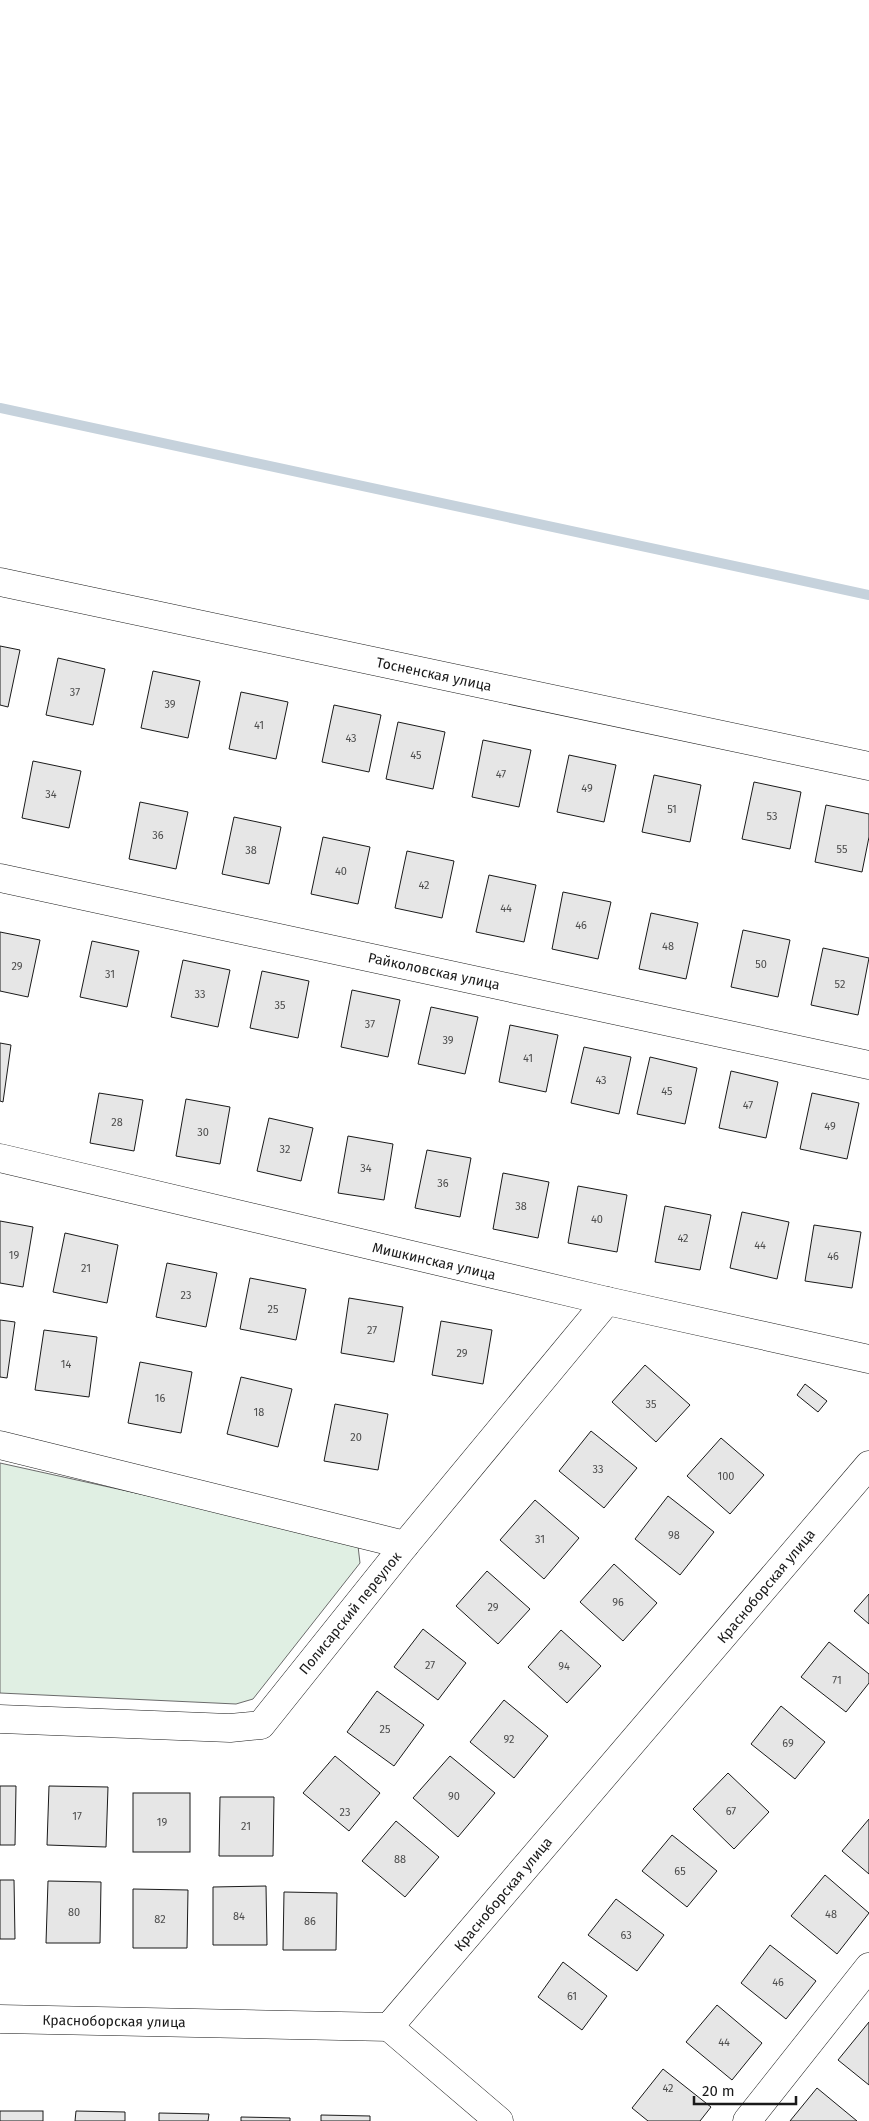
<svg xmlns="http://www.w3.org/2000/svg" width="869" height="2121" viewBox="0 0 869 2121" font-family="'Fira Sans',sans-serif">
<rect width="100%" height="100%" fill="#fff"/>
<polygon fill="#e0efe3" stroke="#6a6a6a" points="0,1463 344,1539 358,1546 360,1563 253,1699 236,1704 0,1693"/>
<g fill="none" stroke-linecap="round" stroke-linejoin="round">
<polyline stroke="#c6d2dc" stroke-width="10" points="0,408 869,595"/>
</g>
<g fill="#e6e6e6" stroke="#1a1a1a">
<polygon points="0,646 20,650 8,707 0,705"/>
<polygon points="58,658 105,669 93,725 46,715"/>
<polygon points="153,671 200,681 188,738 141,728"/>
<polygon points="241,692 288,702 276,759 229,749"/>
<polygon points="334,705 381,715 369,772 322,762"/>
<polygon points="398,722 445,732 433,789 386,779"/>
<polygon points="483,740 531,750 519,807 472,797"/>
<polygon points="569,755 616,765 604,822 557,812"/>
<polygon points="33,761 81,771 69,828 22,818"/>
<polygon points="654,775 701,785 690,842 642,832"/>
<polygon points="754,782 801,792 790,849 742,839"/>
<polygon points="140,802 188,812 176,869 129,859"/>
<polygon points="826,805 869,814 869,837 862,872 815,862"/>
<polygon points="234,817 281,827 269,884 222,874"/>
<polygon points="323,837 370,847 358,904 311,894"/>
<polygon points="407,851 454,861 442,918 395,908"/>
<polygon points="489,875 536,885 524,942 476,932"/>
<polygon points="563,892 611,902 598,959 552,949"/>
<polygon points="651,913 698,923 686,979 639,969"/>
<polygon points="743,930 790,940 778,997 731,987"/>
<polygon points="0,932 40,940 28,997 0,991"/>
<polygon points="92,941 139,951 127,1007 80,997"/>
<polygon points="823,948 869,958 858,1015 811,1005"/>
<polygon points="183,960 230,970 218,1027 171,1017"/>
<polygon points="262,971 309,981 298,1038 250,1028"/>
<polygon points="352,990 400,1000 388,1057 341,1047"/>
<polygon points="431,1007 478,1017 465,1074 418,1064"/>
<polygon points="510,1025 558,1035 546,1092 499,1082"/>
<polygon points="0,1043 11,1045 3,1102 0,1101"/>
<polygon points="584,1047 631,1057 619,1114 571,1103"/>
<polygon points="650,1057 697,1068 685,1124 637,1114"/>
<polygon points="731,1071 778,1082 766,1138 719,1128"/>
<polygon points="99,1093 143,1100 134,1151 90,1143"/>
<polygon points="812,1093 859,1103 847,1159 800,1149"/>
<polygon points="186,1099 230,1107 220,1164 176,1156"/>
<polygon points="269,1118 313,1128 301,1181 257,1171"/>
<polygon points="348,1136 393,1144 384,1200 338,1193"/>
<polygon points="427,1150 471,1158 460,1217 415,1208"/>
<polygon points="503,1173 549,1182 538,1238 493,1229"/>
<polygon points="578,1186 627,1195 617,1252 568,1243"/>
<polygon points="665,1206 711,1215 700,1270 655,1262"/>
<polygon points="742,1212 789,1222 777,1279 730,1268"/>
<polygon points="0,1221 33,1227 23,1287 0,1283"/>
<polygon points="814,1225 861,1232 852,1288 805,1281"/>
<polygon points="65,1233 118,1245 107,1303 53,1292"/>
<polygon points="167,1263 217,1273 206,1327 156,1317"/>
<polygon points="250,1278 306,1289 296,1340 240,1329"/>
<polygon points="349,1298 403,1307 394,1362 341,1353"/>
<polygon points="0,1320 15,1322 7,1378 0,1377"/>
<polygon points="441,1321 492,1330 483,1384 432,1375"/>
<polygon points="44,1330 97,1337 89,1397 35,1390"/>
<polygon points="140,1362 192,1372 181,1433 128,1423"/>
<polygon points="645,1365 690,1405 656,1442 612,1402"/>
<polygon points="241,1377 292,1389 278,1447 227,1434"/>
<polygon points="805,1384 827,1401 818,1412 797,1395"/>
<polygon points="335,1404 388,1414 378,1470 324,1461"/>
<polygon points="591,1431 637,1468 604,1508 559,1471"/>
<polygon points="721,1438 764,1475 730,1514 687,1476"/>
<polygon points="668,1496 714,1532 680,1575 635,1539"/>
<polygon points="535,1500 579,1538 544,1579 500,1540"/>
<polygon points="614,1564 657,1603 623,1641 580,1602"/>
<polygon points="487,1571 530,1609 498,1644 456,1606"/>
<polygon points="869,1594 869,1624 854,1611"/>
<polygon points="423,1629 466,1663 438,1700 394,1667"/>
<polygon points="561,1630 601,1666 567,1703 528,1667"/>
<polygon points="829,1642 869,1674 869,1683 846,1712 801,1677"/>
<polygon points="377,1691 424,1725 394,1766 347,1732"/>
<polygon points="504,1700 548,1736 514,1778 470,1742"/>
<polygon points="781,1706 825,1742 795,1779 751,1744"/>
<polygon points="335,1756 380,1793 349,1831 303,1793"/>
<polygon points="450,1756 495,1793 458,1837 413,1798"/>
<polygon points="728,1773 769,1812 734,1849 693,1809"/>
<polygon points="0,1786 16,1786 15,1845 0,1845"/>
<polygon points="49,1786 108,1787 106,1847 47,1845"/>
<rect x="133" y="1793" width="57" height="59"/>
<polygon points="220,1797 274,1797 273,1856 219,1856"/>
<polygon points="869,1819 869,1874 842,1851"/>
<polygon points="396,1821 439,1857 405,1897 362,1861"/>
<polygon points="672,1835 717,1871 687,1907 642,1871"/>
<polygon points="825,1875 869,1913 837,1954 791,1916"/>
<polygon points="0,1880 14,1880 15,1939 0,1939"/>
<polygon points="48,1881 101,1882 100,1943 46,1943"/>
<polygon points="266,1886 267,1945 213,1945 213,1887"/>
<polygon points="133,1889 188,1890 187,1948 133,1948"/>
<polygon points="284,1892 337,1893 336,1950 283,1950"/>
<polygon points="616,1899 664,1935 637,1971 588,1935"/>
<polygon points="770,1945 816,1981 786,2019 741,1983"/>
<polygon points="563,1962 607,1996 582,2030 538,1997"/>
<polygon points="717,2005 762,2043 732,2080 686,2042"/>
<polygon points="869,2022 869,2085 838,2060"/>
<polygon points="663,2069 711,2107 700,2121 648,2121 632,2108"/>
<polygon points="817,2088 857,2121 790,2121"/>
<rect x="0" y="2111" width="43" height="10"/>
<polygon points="76,2111 125,2112 125,2121 75,2121"/>
<polygon points="159,2113 209,2114 208,2121 159,2121"/>
<polygon points="321,2115 370,2116 370,2121 321,2121"/>
<polygon points="241,2117 290,2118 290,2121 241,2121"/>
</g>
<g fill="none" stroke-linecap="round" stroke-linejoin="round">
<g stroke="#1a1a1a" stroke-width="29">
<g id="minor">
<polyline points="0,582 869,766"/>
<polyline points="0,878 869,1065"/>
<polyline points="0,1158 607,1301 869,1359"/>
<polyline points="0,1445 405,1545"/>
<polyline points="0,1719 230,1728 261,1725 405,1545 607,1301"/>
<polyline points="0,2019 389,2027 869,1465"/>
<polyline points="389,2027 499,2121"/>
<polyline points="747,2121 869,1967"/>
</g>
</g>
<use href="#minor" stroke="#fff" stroke-width="28"/>
</g>
<g text-anchor="middle" stroke-width="4" stroke-linejoin="round" paint-order="stroke">
<g font-size="11" fill="#4d4d4d">
<text x="75" y="696">37</text>
<text x="170" y="708">39</text>
<text x="259" y="729">41</text>
<text x="351" y="742">43</text>
<text x="416" y="759">45</text>
<text x="501" y="778">47</text>
<text x="587" y="792">49</text>
<text x="51" y="798">34</text>
<text x="672" y="813">51</text>
<text x="772" y="820">53</text>
<text x="158" y="839">36</text>
<text x="842" y="853">55</text>
<text x="251" y="854">38</text>
<text x="341" y="875">40</text>
<text x="424" y="889">42</text>
<text x="506" y="912">44</text>
<text x="581" y="929">46</text>
<text x="668" y="950">48</text>
<text x="761" y="968">50</text>
<text x="17" y="970">29</text>
<text x="110" y="978">31</text>
<text x="840" y="988">52</text>
<text x="200" y="998">33</text>
<text x="280" y="1009">35</text>
<text x="370" y="1028">37</text>
<text x="448" y="1044">39</text>
<text x="528" y="1062">41</text>
<text x="601" y="1084">43</text>
<text x="667" y="1095">45</text>
<text x="748" y="1109">47</text>
<text x="117" y="1126">28</text>
<text x="830" y="1130">49</text>
<text x="203" y="1136">30</text>
<text x="285" y="1153">32</text>
<text x="366" y="1172">34</text>
<text x="443" y="1187">36</text>
<text x="521" y="1210">38</text>
<text x="597" y="1223">40</text>
<text x="683" y="1242">42</text>
<text x="760" y="1249">44</text>
<text x="14" y="1259">19</text>
<text x="833" y="1260">46</text>
<text x="86" y="1272">21</text>
<text x="186" y="1299">23</text>
<text x="273" y="1313">25</text>
<text x="372" y="1334">27</text>
<text x="462" y="1357">29</text>
<text x="66" y="1368">14</text>
<text x="160" y="1402">16</text>
<text x="651" y="1408">35</text>
<text x="259" y="1416">18</text>
<text x="356" y="1441">20</text>
<text x="598" y="1473">33</text>
<text x="726" y="1480">100</text>
<text x="674" y="1539">98</text>
<text x="540" y="1543">31</text>
<text x="618" y="1606">96</text>
<text x="493" y="1611">29</text>
<text x="430" y="1669">27</text>
<text x="564" y="1670">94</text>
<text x="837" y="1684">71</text>
<text x="385" y="1733">25</text>
<text x="509" y="1743">92</text>
<text x="788" y="1747">69</text>
<text x="454" y="1800">90</text>
<text x="731" y="1815">67</text>
<text x="345" y="1816">23</text>
<text x="77" y="1820">17</text>
<text x="162" y="1826">19</text>
<text x="246" y="1830">21</text>
<text x="400" y="1863">88</text>
<text x="680" y="1875">65</text>
<text x="74" y="1916">80</text>
<text x="831" y="1918">48</text>
<text x="239" y="1920">84</text>
<text x="160" y="1923">82</text>
<text x="310" y="1925">86</text>
<text x="626" y="1939">63</text>
<text x="778" y="1986">46</text>
<text x="572" y="2000">61</text>
<text x="724" y="2046">44</text>
<text x="668" y="2092">42</text>
</g>
<g font-size="14" fill="#1a1a1a" stroke="#fff">
<text transform="translate(434 674) rotate(12)" y="5">Тосненская улица</text>
<text transform="translate(434 971) rotate(12)" y="5">Райколовская улица</text>
<text transform="translate(434 1261) rotate(13)" y="5">Мишкинская улица</text>
<text transform="translate(766 1586) rotate(-50)" y="5">Красноборская улица</text>
<text transform="translate(350 1613) rotate(-51)" y="5">Полисарский переулок</text>
<text transform="translate(503 1894) rotate(-50)" y="5">Красноборская улица</text>
<text transform="translate(114 2021) rotate(1)" y="5">Красноборская улица</text>
</g>
</g>
<path d="M694 2096v8h102v-8" fill="none" stroke="#1a1a1a" stroke-width="2.5"/>
<text x="702" y="2096" font-size="15" fill="#1a1a1a" stroke="#ffffff" stroke-width="4" paint-order="stroke">20 m</text>
</svg>
